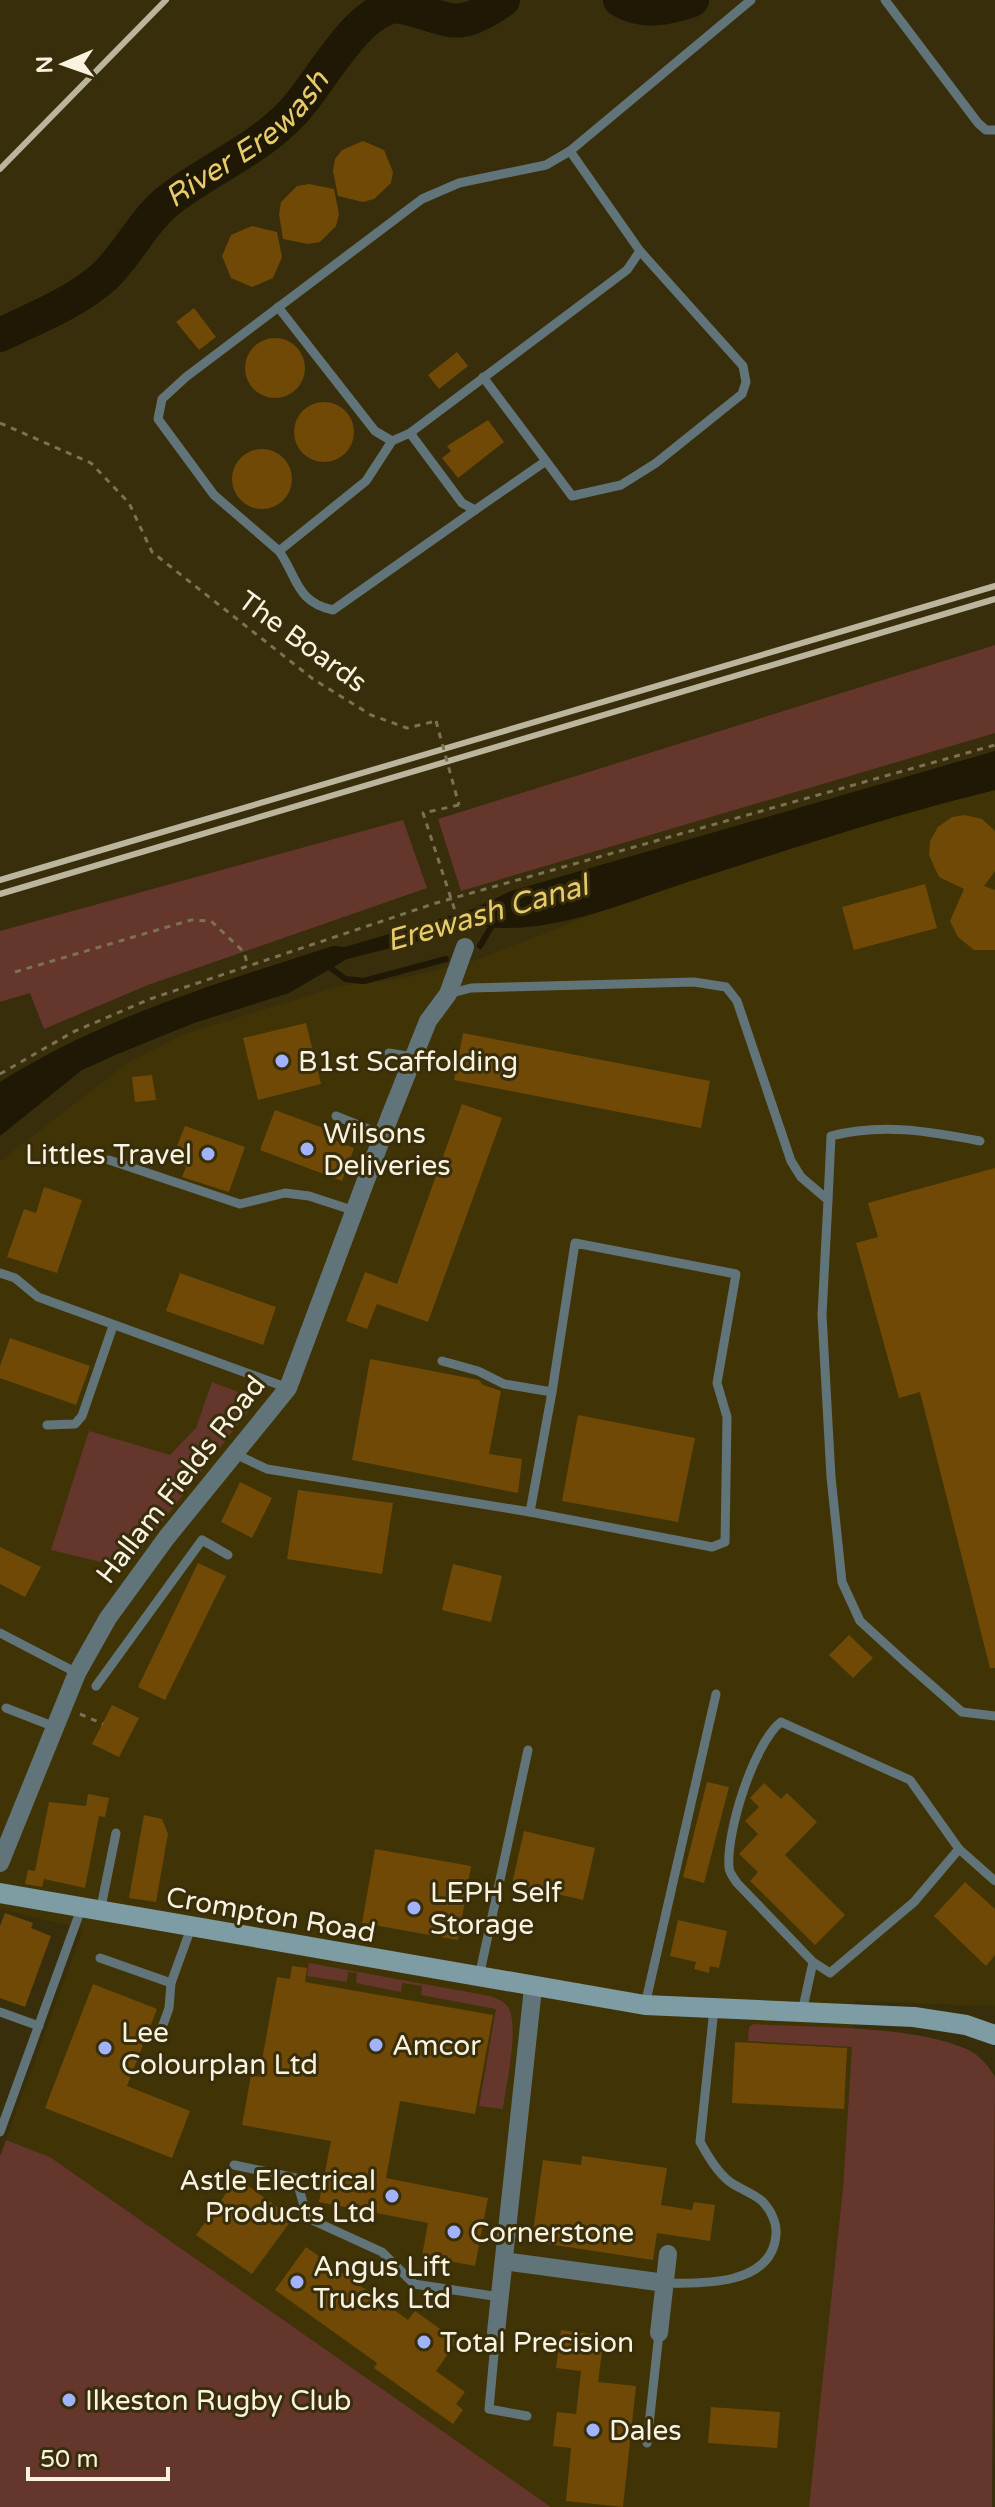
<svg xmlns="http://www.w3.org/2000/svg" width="995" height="2507" viewBox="0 0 995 2507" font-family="'Varela Round',sans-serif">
<rect width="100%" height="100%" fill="#382e0b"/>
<polygon fill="#403406" points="995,790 995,2006 855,2001 843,2188 809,2507 551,2507 50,2157 6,2140 83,1929 0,1909 0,1161 129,1062 185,1034 340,986 400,979 477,960 624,902 916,809"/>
<g fill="#64362c">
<polygon points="995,645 995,733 461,891 438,819"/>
<polygon points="403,820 427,888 148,985 44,1029 30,993 0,1002 0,931"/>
<polygon points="212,1382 243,1394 250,1409 126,1568 51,1550 89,1431 170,1455 196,1428"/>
<path d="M309 1963 490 1996C498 1999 507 2002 510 2011 518 2033 506 2085 503 2109L479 2106 496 2009 421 1995 422 1986 402 1983 401 1992 356 1983 357 1973 348 1972 347 1982 307 1976Z"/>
<path d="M753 2024C813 2028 909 2025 964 2048 978 2053 988 2065 995 2077L992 2507H809L843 2188 852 2047 748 2041 749 2027Z"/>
<polygon points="6,2140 50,2157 551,2507 0,2507 0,2156"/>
</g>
<path fill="#1e1804" d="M995 751V790C896 814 800 846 703 877 632 899 554 937 479 926L347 959 289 993 194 1023 115 1055 82 1070 0 1136V1082C103 1017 218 983 333 946L345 947 473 909 511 891Z"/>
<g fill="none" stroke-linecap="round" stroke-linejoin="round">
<g stroke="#1e1804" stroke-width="6">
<polyline points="480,946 494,922"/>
<polyline points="327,965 345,979 364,981 446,959"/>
</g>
<g stroke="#1e1804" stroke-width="34">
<path d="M620 0C643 14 668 8 692 0"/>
<path id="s1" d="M0 335C35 318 77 302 106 275 129 252 144 220 169 200 209 169 258 150 293 112 320 84 357 8 398 6 451 17 454 35 503 0"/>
</g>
</g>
<g fill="#6f4905">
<polygon points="363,141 384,150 393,172 391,183 374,199 363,202 338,196 333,171 335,159 342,150"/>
<polygon points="309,184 334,189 339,214 336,226 320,242 308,244 283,239 279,214 281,202 297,186"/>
<polygon points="252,226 277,232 282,257 273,278 252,287 231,278 222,256 231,235"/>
<polygon points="194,308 216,337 199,350 176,322"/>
<circle cx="275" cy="368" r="30"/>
<polygon points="457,352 468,366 439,389 428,375"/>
<circle cx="324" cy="432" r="30"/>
<polygon points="488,420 504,442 458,478 442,458 451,451 447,446"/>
<circle cx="262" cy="479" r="30"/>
<polygon points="965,815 982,819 995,831 995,871 984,886 995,890 995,950 974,950 958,937 950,921 964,889 939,877 929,855 930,841 938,827 952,817"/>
<polygon points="925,884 937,928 854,950 842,907"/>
<polygon points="306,1023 321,1084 258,1100 243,1038"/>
<polygon points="463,1033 710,1081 701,1128 454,1080"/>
<polygon points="152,1075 156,1100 135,1102 132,1077"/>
<polygon points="462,1104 502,1118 428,1322 377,1304 367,1329 346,1321 365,1272 397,1284"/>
<polygon points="275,1110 326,1129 324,1136 354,1148 342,1181 260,1150"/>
<polygon points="185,1126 245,1147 229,1192 182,1177 186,1167 171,1161"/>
<polygon points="995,1168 995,1668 990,1668 920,1392 899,1398 856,1243 878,1237 868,1203"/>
<polygon points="44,1187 82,1200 57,1273 7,1257 24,1209 36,1213"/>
<polygon points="180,1273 276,1307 263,1345 166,1311"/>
<polygon points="10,1338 90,1366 76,1405 0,1378 0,1366"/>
<polygon points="370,1359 479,1380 483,1385 501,1391 489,1454 522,1459 518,1493 352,1460"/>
<polygon points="578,1415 695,1438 678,1522 562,1501"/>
<polygon points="240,1482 272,1498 252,1538 221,1522"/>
<polygon points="298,1490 393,1503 382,1574 287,1559"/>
<polygon points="0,1547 41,1567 25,1597 0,1584"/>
<polygon points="198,1563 226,1576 165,1700 138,1687"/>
<polygon points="453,1564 502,1576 491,1622 442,1610"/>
<polygon points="849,1635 873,1658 853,1678 829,1655"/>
<polygon points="112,1705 139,1718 119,1757 92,1744"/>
<polygon points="707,1782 729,1787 704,1883 683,1877"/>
<polygon points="764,1783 781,1799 787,1793 817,1822 785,1855 845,1915 815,1945 750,1881 758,1872 739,1854 758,1834 745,1821 759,1807 750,1798"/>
<polygon points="88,1794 109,1798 105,1817 99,1816 85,1888 44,1879 42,1887 25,1884 28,1870 35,1871 49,1802 86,1806"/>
<polygon points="144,1815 162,1819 168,1834 156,1902 129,1898"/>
<polygon points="524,1831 595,1848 583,1900 512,1884"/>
<polygon points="375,1849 471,1866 458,1940 362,1923"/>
<polygon points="965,1882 995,1909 995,1955 986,1966 934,1916"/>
<polygon points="5,1913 33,1923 31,1928 51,1936 25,2007 0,1998 0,1926"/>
<polygon points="678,1920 727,1931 719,1968 710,1966 709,1973 694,1969 696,1962 670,1956"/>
<polygon points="292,1966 307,1968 305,1982 493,2015 475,2114 400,2101 386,2178 488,2198 475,2266 422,2256 428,2223 319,2202 331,2141 242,2125 251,2075 259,2077 277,1977 290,1979"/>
<polygon points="93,1984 157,2009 127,2086 190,2111 172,2158 45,2108"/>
<polygon points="735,2042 847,2048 844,2109 732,2103"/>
<polygon points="582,2156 667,2168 661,2205 692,2210 694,2202 715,2205 710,2241 657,2233 653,2260 541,2243 533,2232 543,2160 581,2165"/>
<polygon points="237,2178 293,2218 252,2274 196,2235"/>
<polygon points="306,2247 408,2320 415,2311 457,2341 436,2371 465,2392 456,2404 463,2410 453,2424 374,2368 377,2363 275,2290"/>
<polygon points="561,2330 604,2336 598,2382 636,2386 623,2507 566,2501 571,2448 553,2446 557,2412 576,2414 581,2371 556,2368"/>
<polygon points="711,2407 780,2412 777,2448 708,2443"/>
</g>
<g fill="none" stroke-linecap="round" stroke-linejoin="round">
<g stroke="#7b7255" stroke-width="3" stroke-dasharray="6 6" stroke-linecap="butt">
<polyline points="0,423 91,463 129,503 152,552 313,679 371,715 407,728 436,721"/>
<polyline points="459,805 423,813 462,932"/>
<polyline points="15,972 191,920 211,921 244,952 248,966"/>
<polyline points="0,1074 73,1032 150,999 436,903 995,745"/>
<polyline points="80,1714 103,1724"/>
</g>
<g stroke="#617479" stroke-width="9">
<polyline points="885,0 978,123 986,130 995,130"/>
<polyline points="278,307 375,431 392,441 410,433 627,270 640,251 570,151"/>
<polyline points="483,377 546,461"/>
<polyline points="410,433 462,503 475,510 546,461 572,496 621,485 656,463 742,394 746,382 743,366 640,251"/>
<polyline points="392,441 366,481 279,551 214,495 158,419 162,399 186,377 422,199 459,183 546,165 570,151 751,0"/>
<path d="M279 551C298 578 296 602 333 610L475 510"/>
<polyline points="448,994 471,988 694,982 726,987 737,1001 791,1161 801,1177 828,1200 822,1315 831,1477 842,1582 860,1621 906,1663 962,1712 995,1716"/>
<polyline points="389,1053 413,1057"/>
<polyline points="336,1116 383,1135"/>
<polyline points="109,1160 240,1204 285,1193 309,1196 355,1211"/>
<path d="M828 1200 831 1136C881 1123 929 1131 980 1141"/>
<polyline points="0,1273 15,1278 38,1297 288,1388"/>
<polyline points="47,1425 75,1424 82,1416 113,1326"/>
<polyline points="235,1454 267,1469 530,1512 712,1547 725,1542 727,1417 717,1383 736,1274 575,1243 552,1392 504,1384 478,1371 442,1361"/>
<polyline points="530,1512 552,1392"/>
<polyline points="0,1633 77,1673"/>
<polyline points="96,1686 202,1540 228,1555"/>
<polyline points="6,1708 55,1727"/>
<polyline points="959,1849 995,1881"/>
<polyline points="100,1912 116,1833"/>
<polyline points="100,1958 171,1983 191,1928"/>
<polyline points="479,1977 528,1750"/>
<polyline points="645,2005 716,1694"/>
<polyline points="0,2012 39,2026"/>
<path d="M802 2012 813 1962 830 1973 914 1902 959 1849 910 1780 781 1722C754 1743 726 1832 729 1867 729 1873 734 1878 737 1883L813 1962"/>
<polyline points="158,2039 169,2008 171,1983"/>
<polyline points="0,2132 81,1909"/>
<polyline points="234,2165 296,2178 304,2206 314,2221 382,2252 414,2284 500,2297"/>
<path d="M665 2283C704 2284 773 2285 776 2234 777 2222 770 2209 762 2201 753 2193 740 2189 730 2182 717 2172 708 2156 700 2142L714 2009"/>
<polyline points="496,2332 489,2409 527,2416"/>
<polyline points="647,2443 659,2333"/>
</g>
<g stroke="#617479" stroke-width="18">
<polyline points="0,1863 77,1673 108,1618 167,1537 288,1388 390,1116 428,1021 448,994 465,947"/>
<polyline points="504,2261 665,2283"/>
<polyline points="496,2332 533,1988"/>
<polyline points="659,2333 668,2254"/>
</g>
<polyline stroke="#7d9ca3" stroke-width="20" points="0,1893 645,2005 914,2017 966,2025 995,2035"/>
<g stroke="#bcb59d" stroke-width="6">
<polyline points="0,169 166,0"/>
<polyline points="0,880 995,586"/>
<polyline points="0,894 995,599"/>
</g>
<polyline stroke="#7b7255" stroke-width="3" stroke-dasharray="6 6" stroke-linecap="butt" points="436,721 459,805"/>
</g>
<g fill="#a1b3fd" stroke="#382e0b" stroke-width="3">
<circle cx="282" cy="1061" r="8"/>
<circle cx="307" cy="1149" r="8"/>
<circle cx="208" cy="1154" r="8"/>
<circle cx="414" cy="1908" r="8"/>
<circle cx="376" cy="2045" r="8"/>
<circle cx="105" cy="2048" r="8"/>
<circle cx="392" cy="2196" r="8"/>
<circle cx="454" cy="2232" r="8"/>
<circle cx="297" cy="2282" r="8"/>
<circle cx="424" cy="2342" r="8"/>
<circle cx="69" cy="2400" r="8"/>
<circle cx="593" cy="2430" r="8"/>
</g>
<g text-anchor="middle" stroke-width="6" stroke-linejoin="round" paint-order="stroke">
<g font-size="28" fill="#f8f2df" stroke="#382e0b">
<text transform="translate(303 641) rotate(36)" y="10">The Boards</text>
<text transform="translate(180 1479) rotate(-52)" y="10">Hallam Fields Road</text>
<text transform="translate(271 1914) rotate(10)" y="10">Crompton Road</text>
</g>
<g font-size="28" fill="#f8f2df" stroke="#382e0b" text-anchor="start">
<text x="298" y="1071">B1st Scaffolding</text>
<text x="323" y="1143">Wilsons<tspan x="323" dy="32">Deliveries</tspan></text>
<text x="192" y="1164" text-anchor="end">Littles Travel</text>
<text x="430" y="1902">LEPH Self<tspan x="430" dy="32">Storage</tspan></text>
<text x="121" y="2042">Lee<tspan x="121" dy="32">Colourplan Ltd</tspan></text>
<text x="392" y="2055">Amcor</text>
<text x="376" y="2190" text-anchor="end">Astle Electrical<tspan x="376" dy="32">Products Ltd</tspan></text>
<text x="470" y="2242">Cornerstone</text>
<text x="313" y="2276">Angus Lift<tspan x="313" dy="32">Trucks Ltd</tspan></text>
<text x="440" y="2352">Total Precision</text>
<text x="85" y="2410">Ilkeston Rugby Club</text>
<text x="609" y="2440">Dales</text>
</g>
<g font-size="30" font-style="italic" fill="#e7cb6b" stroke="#382e0b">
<text dy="10" stroke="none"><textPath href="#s1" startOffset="320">River Erewash</textPath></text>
<text transform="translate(487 913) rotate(-16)" y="10">Erewash Canal</text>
</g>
</g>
<g transform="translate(64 64) rotate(268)" stroke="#382e0b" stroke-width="6" paint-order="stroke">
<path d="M0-6L14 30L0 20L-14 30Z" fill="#f8f2df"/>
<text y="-12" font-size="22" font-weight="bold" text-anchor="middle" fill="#f8f2df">N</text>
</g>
<path d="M28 2467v12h140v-12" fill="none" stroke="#f8f2df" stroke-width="4"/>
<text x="40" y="2467" font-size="24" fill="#f8f2df" stroke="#382e0b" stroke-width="6" paint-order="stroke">50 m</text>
</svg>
